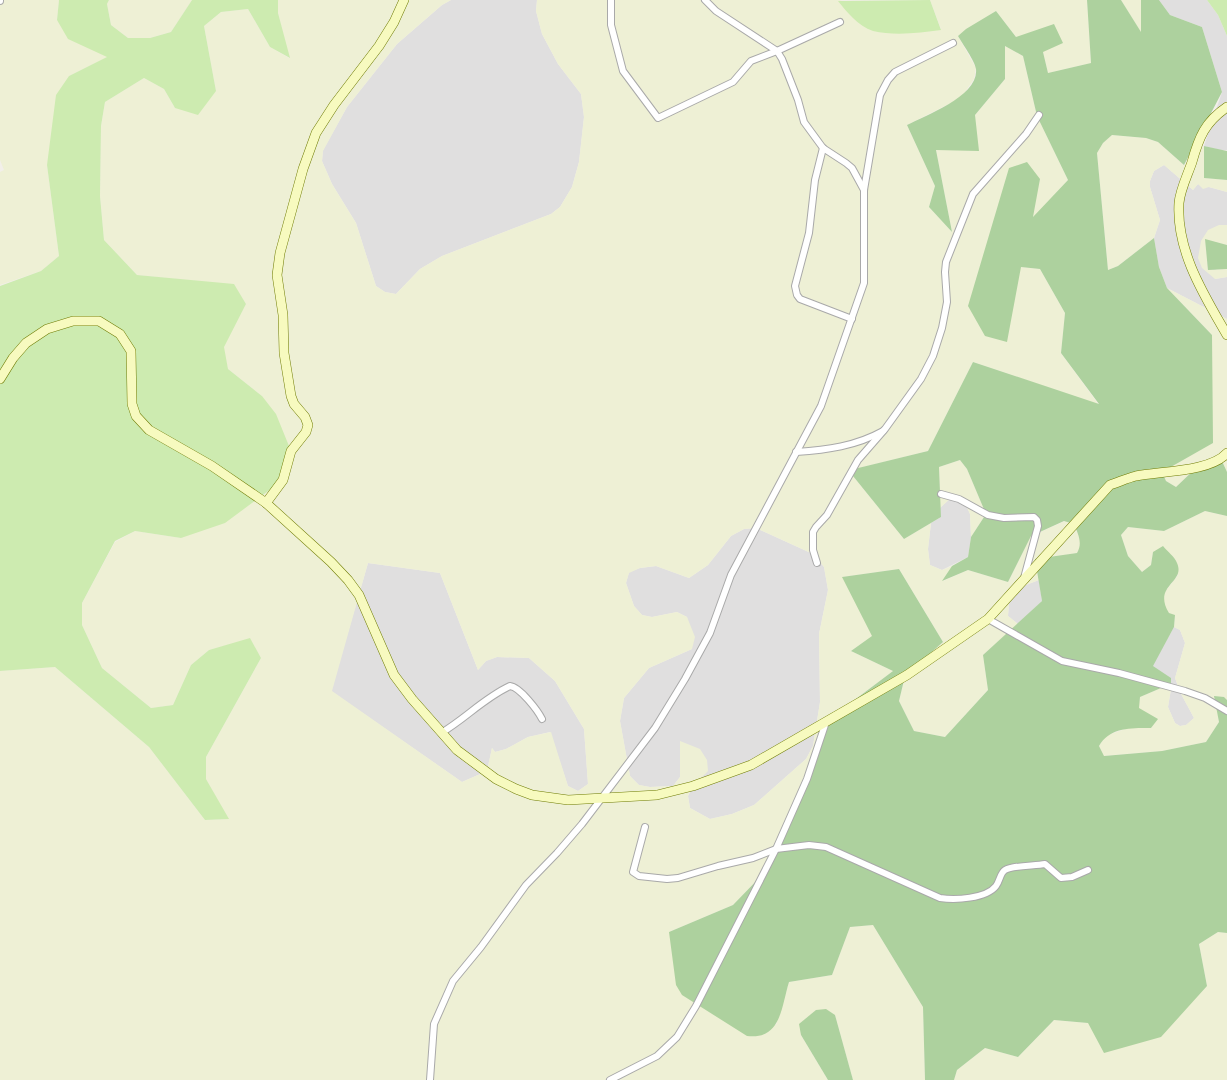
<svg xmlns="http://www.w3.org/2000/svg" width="1227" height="1080" viewBox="0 0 1227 1080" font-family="'PT Sans Narrow',sans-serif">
<rect width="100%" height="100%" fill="#f2efe9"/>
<g fill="#e0dfdf">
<polygon points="451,0 537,0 536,11 542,34 558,64 581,94 584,117 579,162 572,187 560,207 551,214 442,256 420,269 396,294 385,292 376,286 356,223 332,184 322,161 323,150 347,107 397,44 442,5"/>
<polygon points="1159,0 1207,0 1218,15 1227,36 1227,150 1220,150 1204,146 1222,92 1202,27 1170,15"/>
<polygon points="1164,165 1193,190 1198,184 1227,192 1227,225 1219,225 1215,279 1227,277 1227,319 1167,288 1159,267 1154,238 1160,220 1150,187 1150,181 1154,171"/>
<polygon points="952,497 964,501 970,514 971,537 968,557 942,570 930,565 928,549 931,523 941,517 940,508"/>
<polygon points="756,528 813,554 824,567 828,590 819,634 820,702 813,746 806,759 754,805 732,814 710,819 690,808 688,796 693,786 680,748 680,777 673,786 650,787 639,785 630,776 620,721 624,698 649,668 692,649 687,617 677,612 652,617 642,615 634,606 626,583 629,572 640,568 656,566 689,578 708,565 731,536 744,529"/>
<polygon points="368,563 440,573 478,670 486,661 497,657 529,658 555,681 584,729 588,784 578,791 568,786 550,732 528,737 506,749 495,752 492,748 487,771 462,782 331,691"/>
<polygon points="1039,580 1042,601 1018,624 1008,616 1009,603 1015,589"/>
<polygon points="1174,627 1180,630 1185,643 1175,678 1180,692 1194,718 1186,725 1180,726 1175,723 1168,707 1171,689 1152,666"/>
</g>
<g fill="#eef0d5" fill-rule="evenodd">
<polygon points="0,0 59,0 57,20 108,57 69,76 47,165 59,256 41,271 0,285 0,172 4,170 0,160"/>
<polygon points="109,0 192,0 171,32 150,38 128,38 111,25 107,4"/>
<path d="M278 0H451L442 5 397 44 347 107 323 151 322 161 332 184 356 223 376 286 385 292 396 294 420 269 442 256 551 214 560 207 572 187 579 162 584 117 581 94 558 64 542 34 536 11 537 0H839L941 29 930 0H1087L1091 63 1048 73 1043 52 1016 37 996 11 958 36 976 68 974 79 961 98 907 125 935 186 929 207 952 232 936 150 975 115 1005 79V46L1023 56 1037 116 1068 180 1033 218 1021 267 1040 269 1065 313 1061 353 1099 405 973 362 928 451 851 470 853 476 904 539 931 523 928 549 930 565 942 570 952 566 943 581 968 570 1008 582 1031 536 1065 521 1074 524 1081 542 1080 548 1077 553 1035 560 1039 580 1015 589 1009 603 1008 616 1018 624 983 655 988 690 945 737 914 731 899 701 905 676 943 642 899 569 843 577 873 637 851 651 893 671 824 723 805 780 762 875 733 905 669 932 776 1025 789 982 832 975 850 927 873 925 923 1007 925 1080H853L835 1015 801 1035 828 1080H0V671L55 667 149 747 205 820 228 819 206 779V757L261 658 250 639 209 650 191 665 173 705 151 708 102 668 82 625V603L115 542 135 531 181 538 262 396 228 369 223 347 246 304 234 285 137 275 104 240 100 196 101 126 105 102 144 78 164 89 175 108 216 91 204 26 221 12 248 9 270 47 289 58 278 13ZM756 528 813 554 824 567 828 590 819 634 820 702 813 746 806 759 754 805 732 814 710 819 690 808 688 796 693 786 708 771 707 760 700 749 680 741V777L673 786 650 787 639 785 630 776 620 721 624 698 649 668 692 649 695 637 687 617 677 612 652 617 642 615 634 606 626 583 629 573 640 568 656 566 689 578 708 565 731 536 744 529ZM368 563 440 573 478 670 486 661 497 657 529 658 555 681 584 729 588 784 578 791 568 786 551 732 528 737 506 749 495 752 492 748 487 771 462 782 332 691Z"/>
<polygon points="1121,0 1141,0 1141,33"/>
<polygon points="1112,135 1146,138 1158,142 1184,165 1204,146 1204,178 1227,180 1227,192 1209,187 1203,189 1198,184 1193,190 1164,165 1154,171 1150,181 1150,187 1160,220 1154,238 1118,266 1108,270 1097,153 1103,143"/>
<polygon points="1219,225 1227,225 1227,245 1206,240 1208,270 1227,269 1227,277 1215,279 1202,268 1198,258 1201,241 1208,230"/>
<polygon points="1167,288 1227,319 1227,472 1221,459 1196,468 1176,487 1166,481 1161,471 1212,335"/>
<polygon points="960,460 967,469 986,514 971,537 970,514 964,501 952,497 940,508 939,467"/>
<polygon points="1205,511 1227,516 1227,700 1224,697 1217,708 1219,722 1206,742 1162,751 1103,756 1099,746 1105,736 1128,728 1152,728 1138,708 1140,697 1161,688 1171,689 1168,707 1175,723 1180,726 1186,725 1194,718 1180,692 1175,678 1185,643 1180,630 1174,627 1175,616 1169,613 1163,604 1164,593 1178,575 1153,552 1151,565 1142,572 1128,556 1121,535 1128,527 1164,531"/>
<polygon points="1218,932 1227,933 1227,1080 954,1080 957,1070 985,1048 1018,1057 1054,1020 1088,1023 1207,986 1199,944"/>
</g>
<g fill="#cdebb0">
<polygon points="59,0 109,0 107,4 111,25 128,38 150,38 171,32 192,0 278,0 278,13 290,58 270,47 248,9 221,12 204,26 216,91 198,115 175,108 164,89 144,78 105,102 101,126 100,196 104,240 137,275 234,284 246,304 224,347 228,369 262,396 276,414 291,451 283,480 225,523 181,538 135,531 115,541 82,603 82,625 102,668 151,708 173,705 191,665 209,650 250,638 261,658 206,757 206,779 229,819 205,820 149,747 55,667 0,671 0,286 41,271 59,256 47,165 56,95 69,76 107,57 68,39 57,20"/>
<path d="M930 0 941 30C920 33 894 36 873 31 858 26 847 12 838 1Z"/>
<polygon points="1207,0 1227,0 1227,36 1218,15"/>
</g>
<g fill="#add19e">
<path d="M1087 0H1121L1141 32V0H1159L1170 15 1202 27 1222 92 1184 165 1158 142 1146 138 1112 135 1103 143 1097 153 1108 270 1118 266 1154 238 1159 267 1167 288 1212 335 1213 443 1162 472 1166 481 1176 487 1196 468 1221 459 1227 472V516L1205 511 1164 531 1128 527 1121 535 1128 556 1142 572 1151 565 1153 552 1163 546C1167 551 1175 557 1177 563 1186 583 1152 585 1169 613L1175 615 1174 627 1153 666 1171 678V689L1161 688 1140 697 1139 708 1158 719 1151 728C1131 728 1110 727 1099 746L1104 756 1162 751 1206 742 1219 722 1214 696 1224 697 1227 700V933L1218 932 1199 944 1207 986 1161 1037 1104 1053 1088 1023 1054 1020 1018 1057 985 1048 957 1070 954 1080H925L923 1007 873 925 850 927 832 975 789 982C781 1008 781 1040 747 1036L682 995 676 985 669 932 733 905 762 875 805 780 824 723 893 671 851 651 872 636 842 577 899 569 943 642 905 676 899 701 914 731 945 737 988 690 983 655 1042 601 1035 559 1077 553C1083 543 1078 534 1074 524L1064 521 1031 536 1008 582 968 570 942 581 952 566 968 557 971 537 986 514 967 469 960 460 939 467 941 517 904 539 853 476 850 470 928 451 973 362 1099 404 1061 353 1065 313 1040 269 1021 267 1007 342 985 336 968 306 1009 168 1027 162 1040 179 1033 217 1068 180 1037 116 1023 56 1005 46V79L975 115 979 151 936 150 952 232 929 207 935 186 907 125C926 115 979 96 976 69 975 61 962 43 958 36L966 29 996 11 1016 37 1054 24 1063 43 1043 52 1048 73 1091 63Z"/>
<polygon points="1204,146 1227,151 1227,180 1204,178"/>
<polygon points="1205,239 1227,245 1227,269 1208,270"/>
<polygon points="826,1009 835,1015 853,1080 828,1080 801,1035 799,1024 816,1010"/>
</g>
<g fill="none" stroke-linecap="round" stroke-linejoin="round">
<g stroke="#a9a9a9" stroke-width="8">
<g id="street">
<polyline points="611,0 611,25 623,71 658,118 733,82 751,61 777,51 840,22"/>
<polyline points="705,0 716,11 777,51 782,59 798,100 804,122 823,148 846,163 852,168 864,190"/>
<polyline points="0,1 0,0"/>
<polyline points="823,148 815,180 809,233 795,286 797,295 800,299 852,319"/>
<path d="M796 452C827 450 856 446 883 431"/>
<polyline points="941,494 959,499 988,515 1004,518 1034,517 1037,520 1038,526 1024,578"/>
<polyline points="817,563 813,550 813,532 816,527 827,515 858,460 885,429 921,379 933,356 942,328 947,302 945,272 946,262 973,194 1026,134 1039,115"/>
<polyline points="988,619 1062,661 1119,673 1185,691 1205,698 1227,711"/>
<path d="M441 733C465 719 484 698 510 686 520 687 538 711 542 719"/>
<path d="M645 827 633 872 639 876 667 879 678 878 718 866 753 858 776 849 809 845 826 847 940 898C955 900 986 899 996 886 1000 881 1000 873 1005 870 1013 865 1035 866 1045 864L1061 878 1072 877 1088 870"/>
<polyline points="430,1080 434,1024 453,981 481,947 526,885 557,853 582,824 655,728 685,679 710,633 731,575 821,406 864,283 864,190 880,95 888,80 895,72 953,43"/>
<polyline points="610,1080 657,1056 677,1037 696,1006 776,849 807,779 826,722"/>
</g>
</g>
<g stroke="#707d05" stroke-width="10">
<g id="secondary">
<path d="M1227 107C1205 122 1199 137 1192 162 1188 174 1180 190 1179 203 1176 251 1204 295 1227 335"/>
<path d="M0 379 13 358 26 343 47 329 73 321H99L120 334 131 351 132 404 136 416 149 430 212 466 266 503 331 562 348 580 359 595 394 675 412 699 457 750 496 779 516 789 532 795 568 800 657 795 693 786 751 765 907 675 988 619 1110 485C1119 482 1128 478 1136 476 1161 471 1210 472 1227 453"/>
<polyline points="266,503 283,480 291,451 306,432 308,425 305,417 294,404 291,396 284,353 283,315 277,275 280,253 303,169 316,133 334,105 379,46 394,22 404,0"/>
</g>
</g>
<use href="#street" stroke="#fff" stroke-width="6"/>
<use href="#secondary" stroke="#f7fabf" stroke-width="9"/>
</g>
</svg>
